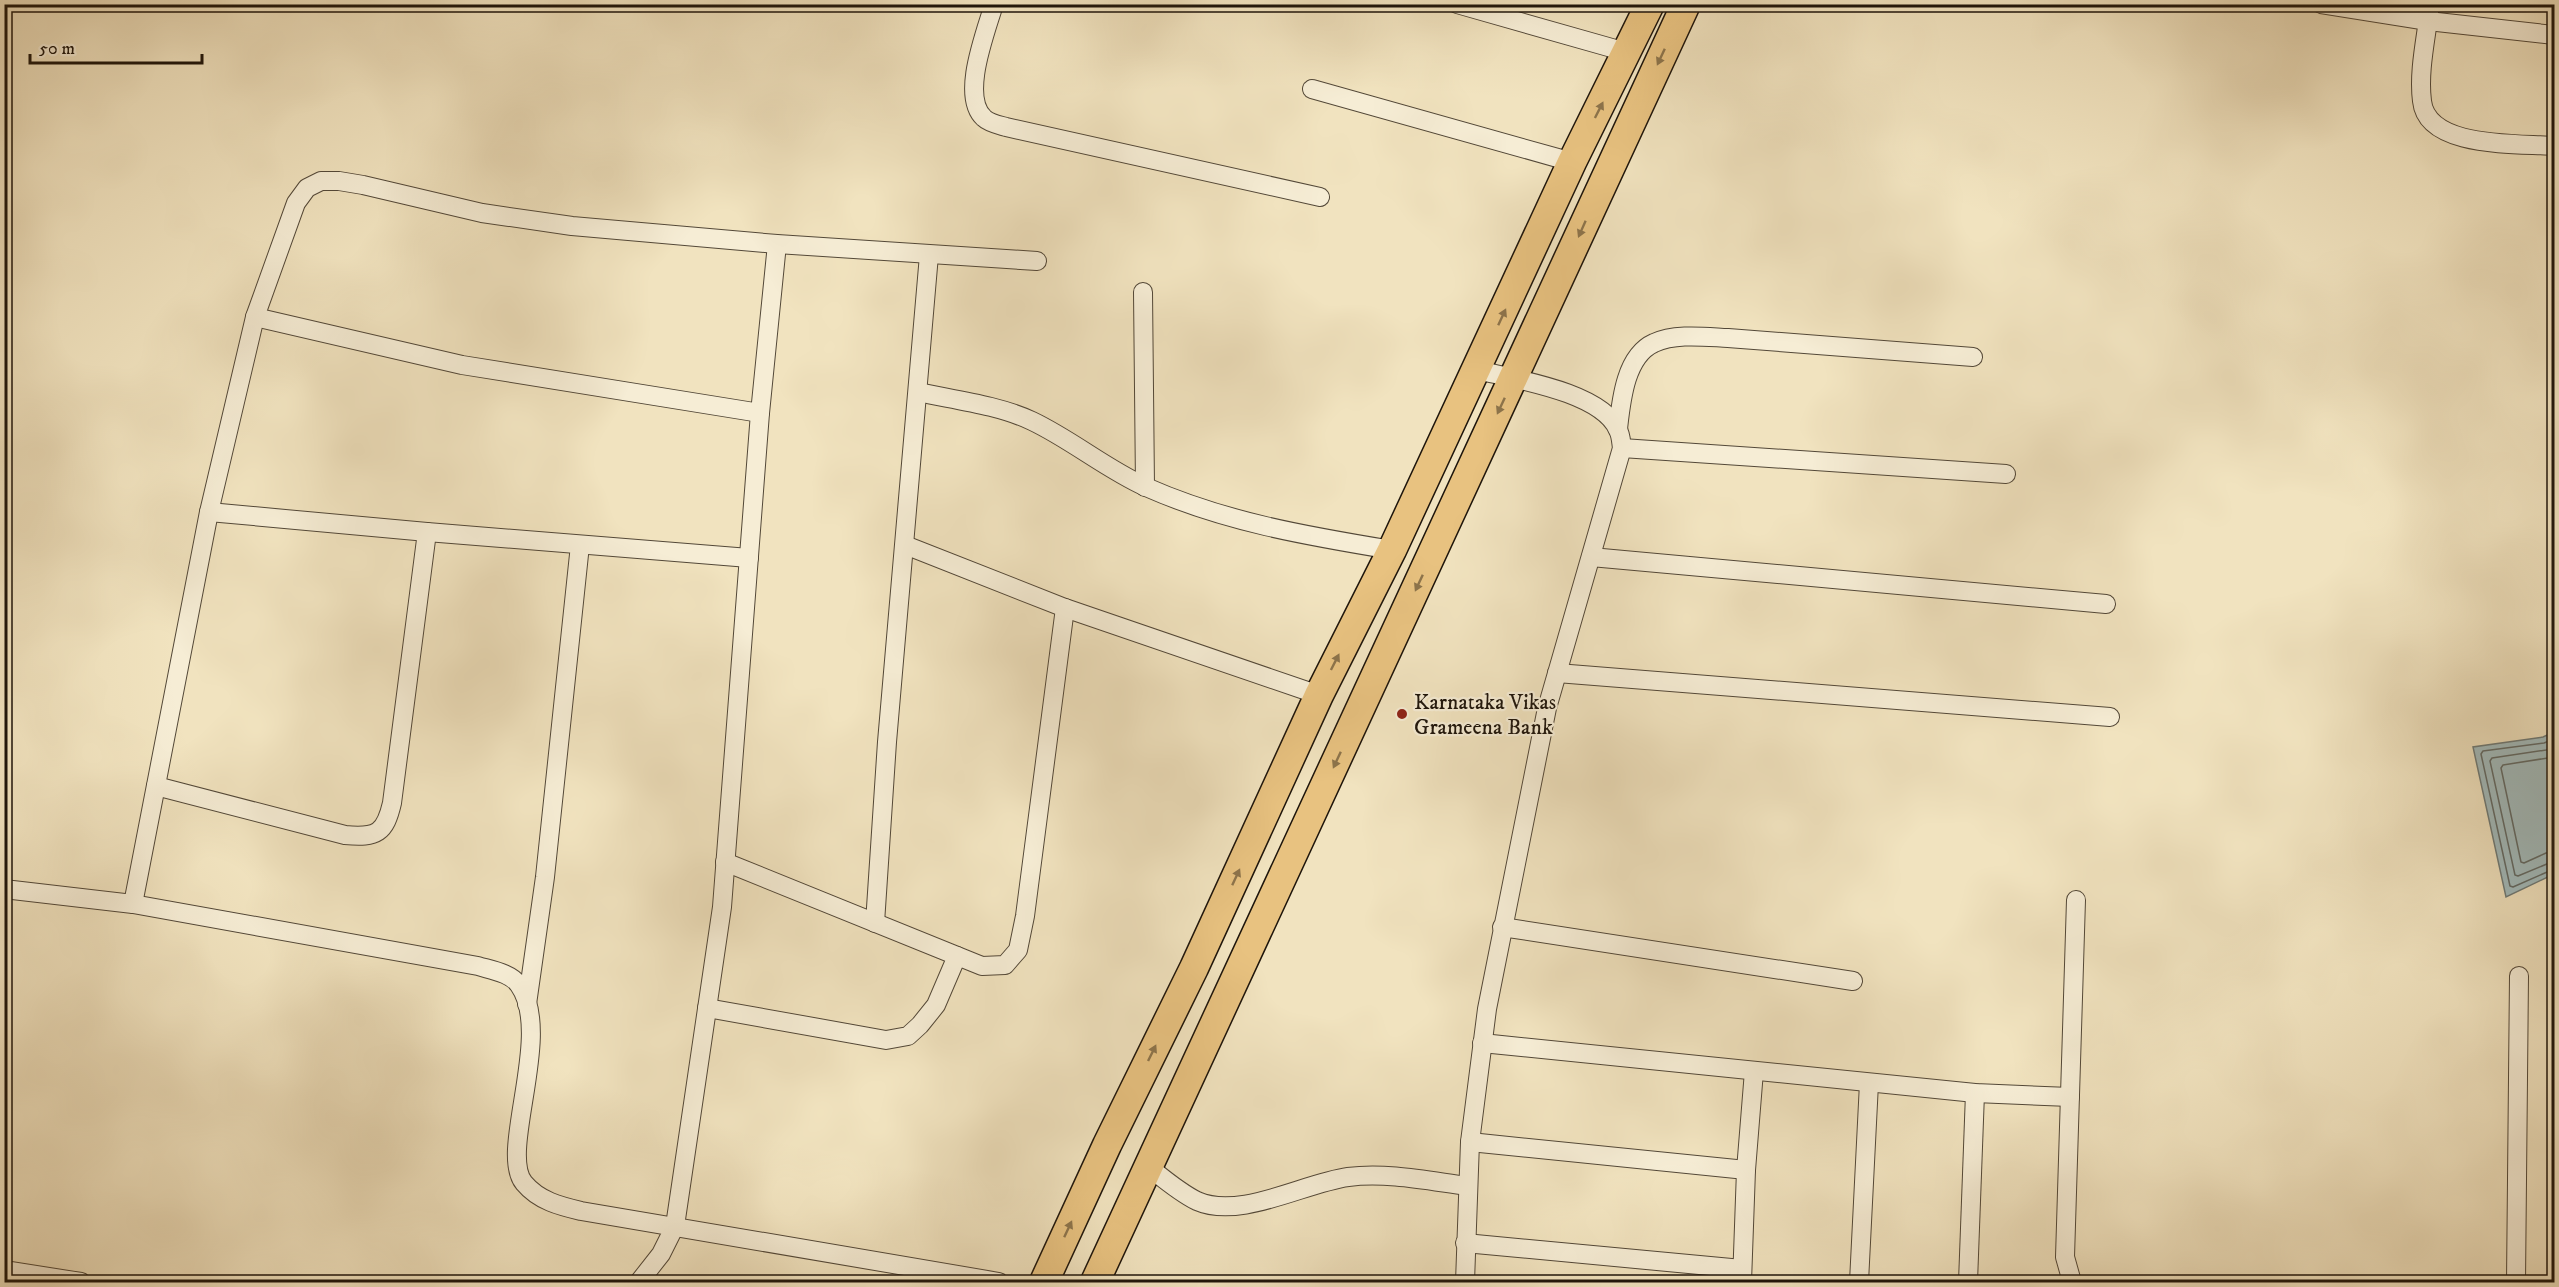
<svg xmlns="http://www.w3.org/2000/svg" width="2559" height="1287" viewBox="0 0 2559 1287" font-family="'IM FELL DW Pica',serif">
<rect width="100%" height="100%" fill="#f1e3bf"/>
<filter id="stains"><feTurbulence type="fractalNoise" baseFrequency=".00333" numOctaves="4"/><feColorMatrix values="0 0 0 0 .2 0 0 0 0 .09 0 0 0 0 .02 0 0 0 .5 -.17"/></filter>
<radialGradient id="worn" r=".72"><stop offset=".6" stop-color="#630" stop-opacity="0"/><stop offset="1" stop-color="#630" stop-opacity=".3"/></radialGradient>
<polygon fill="#a1bbbd" stroke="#6d7976" stroke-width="1.5" points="2554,732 2554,874 2506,897 2473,747 2543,737"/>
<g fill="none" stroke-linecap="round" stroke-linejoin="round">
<g stroke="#606864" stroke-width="1.5">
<polyline points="2554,739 2544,743 2483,751 2481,754 2510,886 2513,887 2554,869"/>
<polyline points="2554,747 2546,750 2492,758 2490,761 2515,875 2518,876 2554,861"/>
<polyline points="2554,757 2503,765 2501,768 2521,862 2524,863 2546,853 2554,852"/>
</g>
<g stroke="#534838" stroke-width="20">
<g id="minor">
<path d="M994 4C986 32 960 96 984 118 989 123 999 125 1006 127L1320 197"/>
<polyline points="1457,4 1626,52"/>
<polyline points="2321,4 2428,21 2554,35"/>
<path d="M2430 4C2427 35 2418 70 2422 101 2427 149 2518 143 2554 146"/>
<polyline points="1312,89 1572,162"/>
<polyline points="1143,292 1145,487"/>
<polyline points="255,317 462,365 760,413"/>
<path d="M918 392C955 400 998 405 1032 421 1072 440 1106 469 1146 487 1225 522 1307 536 1392 550"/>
<path d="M1618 429C1621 402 1625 356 1654 343 1675 333 1706 337 1728 338L1973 357"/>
<polyline points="1622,448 2006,474"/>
<polyline points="209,512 427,532 749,558"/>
<polyline points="905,545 1065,608 1319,695"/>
<polyline points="1591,557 2106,604"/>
<polyline points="1557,673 2110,717"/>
<path d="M156 786 345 835C377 838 385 833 392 803L427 532"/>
<polyline points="725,862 982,966 1005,965 1018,950 1025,916 1065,608"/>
<path d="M4 889 133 904 478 966C491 970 511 973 519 985 554 1034 498 1152 524 1183 539 1201 560 1206 581 1211L999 1282"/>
<polyline points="133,904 209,512 255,317 296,203 307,188 321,181 339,181 363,185 482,213 572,226 777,244 1037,261"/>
<polyline points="875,923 887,742 929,255"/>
<polyline points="1502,927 1853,981"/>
<polyline points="527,1004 545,877 580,545"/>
<polyline points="707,1008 886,1040 908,1036 920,1025 936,1005 957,956"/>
<polyline points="1482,1043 1975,1093 2070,1097"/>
<polyline points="1470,1142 1746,1170"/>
<path d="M1149 1167C1164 1179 1179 1192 1197 1201 1240 1220 1304 1183 1348 1177 1387 1172 1429 1181 1467 1186"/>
<polyline points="1465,1243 1742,1269"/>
<polyline points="4,1270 81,1282"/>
<polyline points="639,1282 661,1254 675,1226 722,907 760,413 777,244"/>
<path d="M1465 1282 1470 1142 1487 1009 1547 708 1622 448C1621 442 1621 435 1618 430 1602 392 1514 379 1477 370"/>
<polyline points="1742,1282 1746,1170 1754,1071"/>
<polyline points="1859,1282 1869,1083"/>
<polyline points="1968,1282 1975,1093"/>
<polyline points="2072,1282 2065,1257 2076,900"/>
<polyline points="2516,1282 2519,976"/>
</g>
</g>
<g stroke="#1e150b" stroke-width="31">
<g id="primary">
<polyline points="1044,1282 1107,1145 1194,968 1319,695 1392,550 1572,162 1650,4"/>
<polyline points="1095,1282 1686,4"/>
</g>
</g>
<use href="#minor" stroke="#f6edd5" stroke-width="18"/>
<use href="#primary" stroke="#e8c280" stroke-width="28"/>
</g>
<defs><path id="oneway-solid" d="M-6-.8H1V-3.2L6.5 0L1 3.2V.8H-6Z" transform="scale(1.5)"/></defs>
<g fill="#8d744b">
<use href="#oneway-solid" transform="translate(1661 57) rotate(115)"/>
<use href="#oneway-solid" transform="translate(1599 110) rotate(-63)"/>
<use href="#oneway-solid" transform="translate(1582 229) rotate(114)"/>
<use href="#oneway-solid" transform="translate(1502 317) rotate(-65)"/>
<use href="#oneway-solid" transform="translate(1501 406) rotate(115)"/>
<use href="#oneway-solid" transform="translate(1419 583) rotate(115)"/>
<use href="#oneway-solid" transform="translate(1335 662) rotate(-63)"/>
<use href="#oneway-solid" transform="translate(1337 760) rotate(115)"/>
<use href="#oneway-solid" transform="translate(1236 877) rotate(-65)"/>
<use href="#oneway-solid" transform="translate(1152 1053) rotate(-64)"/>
<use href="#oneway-solid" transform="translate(1068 1229) rotate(-65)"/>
</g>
<circle fill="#8f2418" stroke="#f6edd5" stroke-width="2" cx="1402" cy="714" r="6"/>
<g text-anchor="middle" stroke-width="4.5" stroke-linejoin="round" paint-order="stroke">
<g font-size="22" fill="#1e150b" stroke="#f6edd5" text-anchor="start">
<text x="1414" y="709">Karnataka Vikas<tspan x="1414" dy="25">Grameena Bank</tspan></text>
</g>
</g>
<rect width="2559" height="1287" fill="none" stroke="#f1e3bf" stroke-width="24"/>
<rect x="6" y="6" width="2547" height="1275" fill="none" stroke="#1e150b" stroke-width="3"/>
<rect x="12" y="12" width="2535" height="1263" fill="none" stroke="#1e150b" stroke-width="1.5"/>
<path d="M30 54v9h172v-9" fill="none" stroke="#1e150b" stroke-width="3"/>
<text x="39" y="54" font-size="18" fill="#1e150b" stroke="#f6edd5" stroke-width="4.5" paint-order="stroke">50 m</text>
<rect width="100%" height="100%" filter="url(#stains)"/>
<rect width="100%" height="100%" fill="url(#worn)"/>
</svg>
